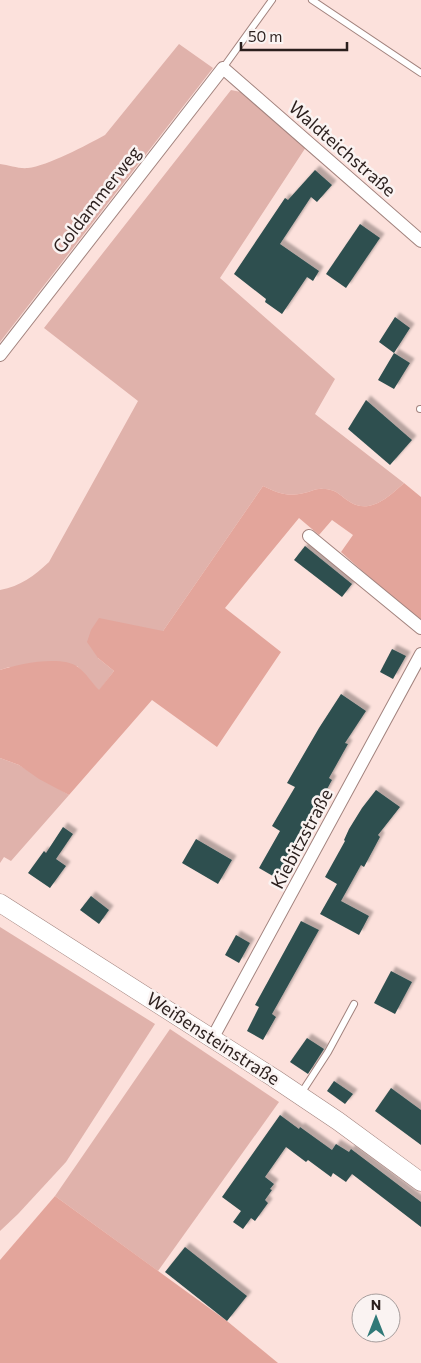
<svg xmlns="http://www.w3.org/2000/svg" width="421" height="1363" viewBox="0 0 421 1363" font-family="Commissioner,sans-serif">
<defs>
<filter id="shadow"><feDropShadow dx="4.5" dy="-4.5" stdDeviation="1" flood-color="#0004"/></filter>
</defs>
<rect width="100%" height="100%" fill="#fce1dc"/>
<g fill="#e0b2ab">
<path d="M179 44 213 68 0 342V164C9 165 19 169 28 168 47 166 87 145 105 135Z"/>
<path d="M231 90 241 92 306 147 220 278 335 379 315 414 404 483C390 496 370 515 350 502 340 496 337 489 323 489 317 488 310 492 304 493 287 497 278 493 263 486L163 631 98 658 114 671 99 691 77 666 9 667 0 670V590C21 586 34 576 49 562L138 401 44 328Z"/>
<polygon points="0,758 19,765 69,795 11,861 4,857 0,863"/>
<polygon points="0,927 155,1024 66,1162 18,1214 0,1231"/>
<polygon points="170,1029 279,1102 158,1271 55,1196"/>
</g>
<g fill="#e3a59b">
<path d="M404 483 421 497V623L341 552 353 535 332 520 319 535 299 518 225 608 281 652 217 747 152 700 69 795 39 779 19 765 0 758V670C18 664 62 655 78 667 86 673 92 683 99 690L114 671 98 658 87 642 91 630 99 618 163 631 263 486C278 493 287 497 304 493 310 492 317 488 323 489 337 489 340 496 350 502 370 515 390 496 404 483Z"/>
<polygon points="55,1196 227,1321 278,1363 0,1363 0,1260"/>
</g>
<g fill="#2e4f4f" filter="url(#shadow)">
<polygon points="315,170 332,185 317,202 311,197 280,244 319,271 313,281 307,277 282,314 265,302 266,299 234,274 285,198 288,200"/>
<polygon points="360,224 380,238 346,288 326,274"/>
<polygon points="395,317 410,328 394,353 410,363 394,389 378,380 394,353 379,342"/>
<polygon points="366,400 412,440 390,465 348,429"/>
<polygon points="305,546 352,584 342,597 294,560"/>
<polygon points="392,649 406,656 393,679 380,672"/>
<polygon points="341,694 366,711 345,743 348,744 329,778 332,780 278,879 259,868 280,831 272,826 295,787 287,783 319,728"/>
<polygon points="376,790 400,807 378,835 380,837 364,867 361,865 341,901 369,916 359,935 320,914 337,884 325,877 345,841 344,840 349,829 362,808"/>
<polygon points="63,827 73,834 56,859 66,866 50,888 28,873 44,851 46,853"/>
<polygon points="196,839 232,860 218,884 182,863"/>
<polygon points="91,896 109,910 99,924 80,910"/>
<polygon points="301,921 319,930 272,1014 276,1017 263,1040 247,1031 259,1007 255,1005"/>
<polygon points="236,935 250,943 239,963 225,955"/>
<polygon points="391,971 412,982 395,1014 374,1003"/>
<polygon points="307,1038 324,1049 308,1074 290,1062"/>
<polygon points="334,1081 353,1094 345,1104 327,1091"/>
<polygon points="391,1088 421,1110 421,1145 375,1111"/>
<polygon points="280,1115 299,1129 300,1127 332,1150 336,1144 349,1152 351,1149 421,1202 421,1227 352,1174 346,1182 333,1173 331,1177 308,1160 306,1162 286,1147 265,1177 274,1184 270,1189 272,1190 265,1200 268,1203 255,1221 251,1218 243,1229 233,1222 241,1211 222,1197"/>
<polygon points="185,1247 247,1296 227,1321 165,1272"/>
</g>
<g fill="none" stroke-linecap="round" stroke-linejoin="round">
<g stroke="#a2837e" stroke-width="8">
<g id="lane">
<polyline points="312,0 421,73"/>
<polyline points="223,68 272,0"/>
<polyline points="420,409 421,409"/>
<polyline points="300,1095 328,1052 354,1004"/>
</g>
</g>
<g stroke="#a2837e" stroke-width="14">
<g id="street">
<polyline points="0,355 223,68 421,241"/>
<polyline points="309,536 421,628"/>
<polyline points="212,1039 421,654"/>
</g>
</g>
<g stroke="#a2837e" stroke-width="19">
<polyline id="secondary" points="0,903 274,1078 338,1121 421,1182"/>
</g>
<use href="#lane" stroke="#fff" stroke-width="6"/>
<use href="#street" stroke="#fff" stroke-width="12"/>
<use href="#secondary" stroke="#fff" stroke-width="18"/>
</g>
<g text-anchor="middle" stroke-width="5" stroke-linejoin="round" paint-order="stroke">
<g font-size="18" fill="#2b1f1d" stroke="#faf3f2">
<text transform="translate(342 149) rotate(41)" y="6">Waldteichstraße</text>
<text transform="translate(97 200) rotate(-52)" y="6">Goldammerweg</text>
<text transform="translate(302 839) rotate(-62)" y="6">Kiebitzstraße</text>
<text transform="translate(213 1039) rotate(33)" y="6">Weißensteinstraße</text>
</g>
</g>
<g transform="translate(376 1318)"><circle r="24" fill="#faf3f2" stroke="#a79e9d"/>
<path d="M0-4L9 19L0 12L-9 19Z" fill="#307978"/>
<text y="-8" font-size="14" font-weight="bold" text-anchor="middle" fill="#2b1f1d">N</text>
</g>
<path d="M241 42v8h106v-8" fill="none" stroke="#2b1f1d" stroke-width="2.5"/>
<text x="248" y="42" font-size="15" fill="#2b1f1d" stroke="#faf3f2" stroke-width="4" paint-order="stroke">50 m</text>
</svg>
